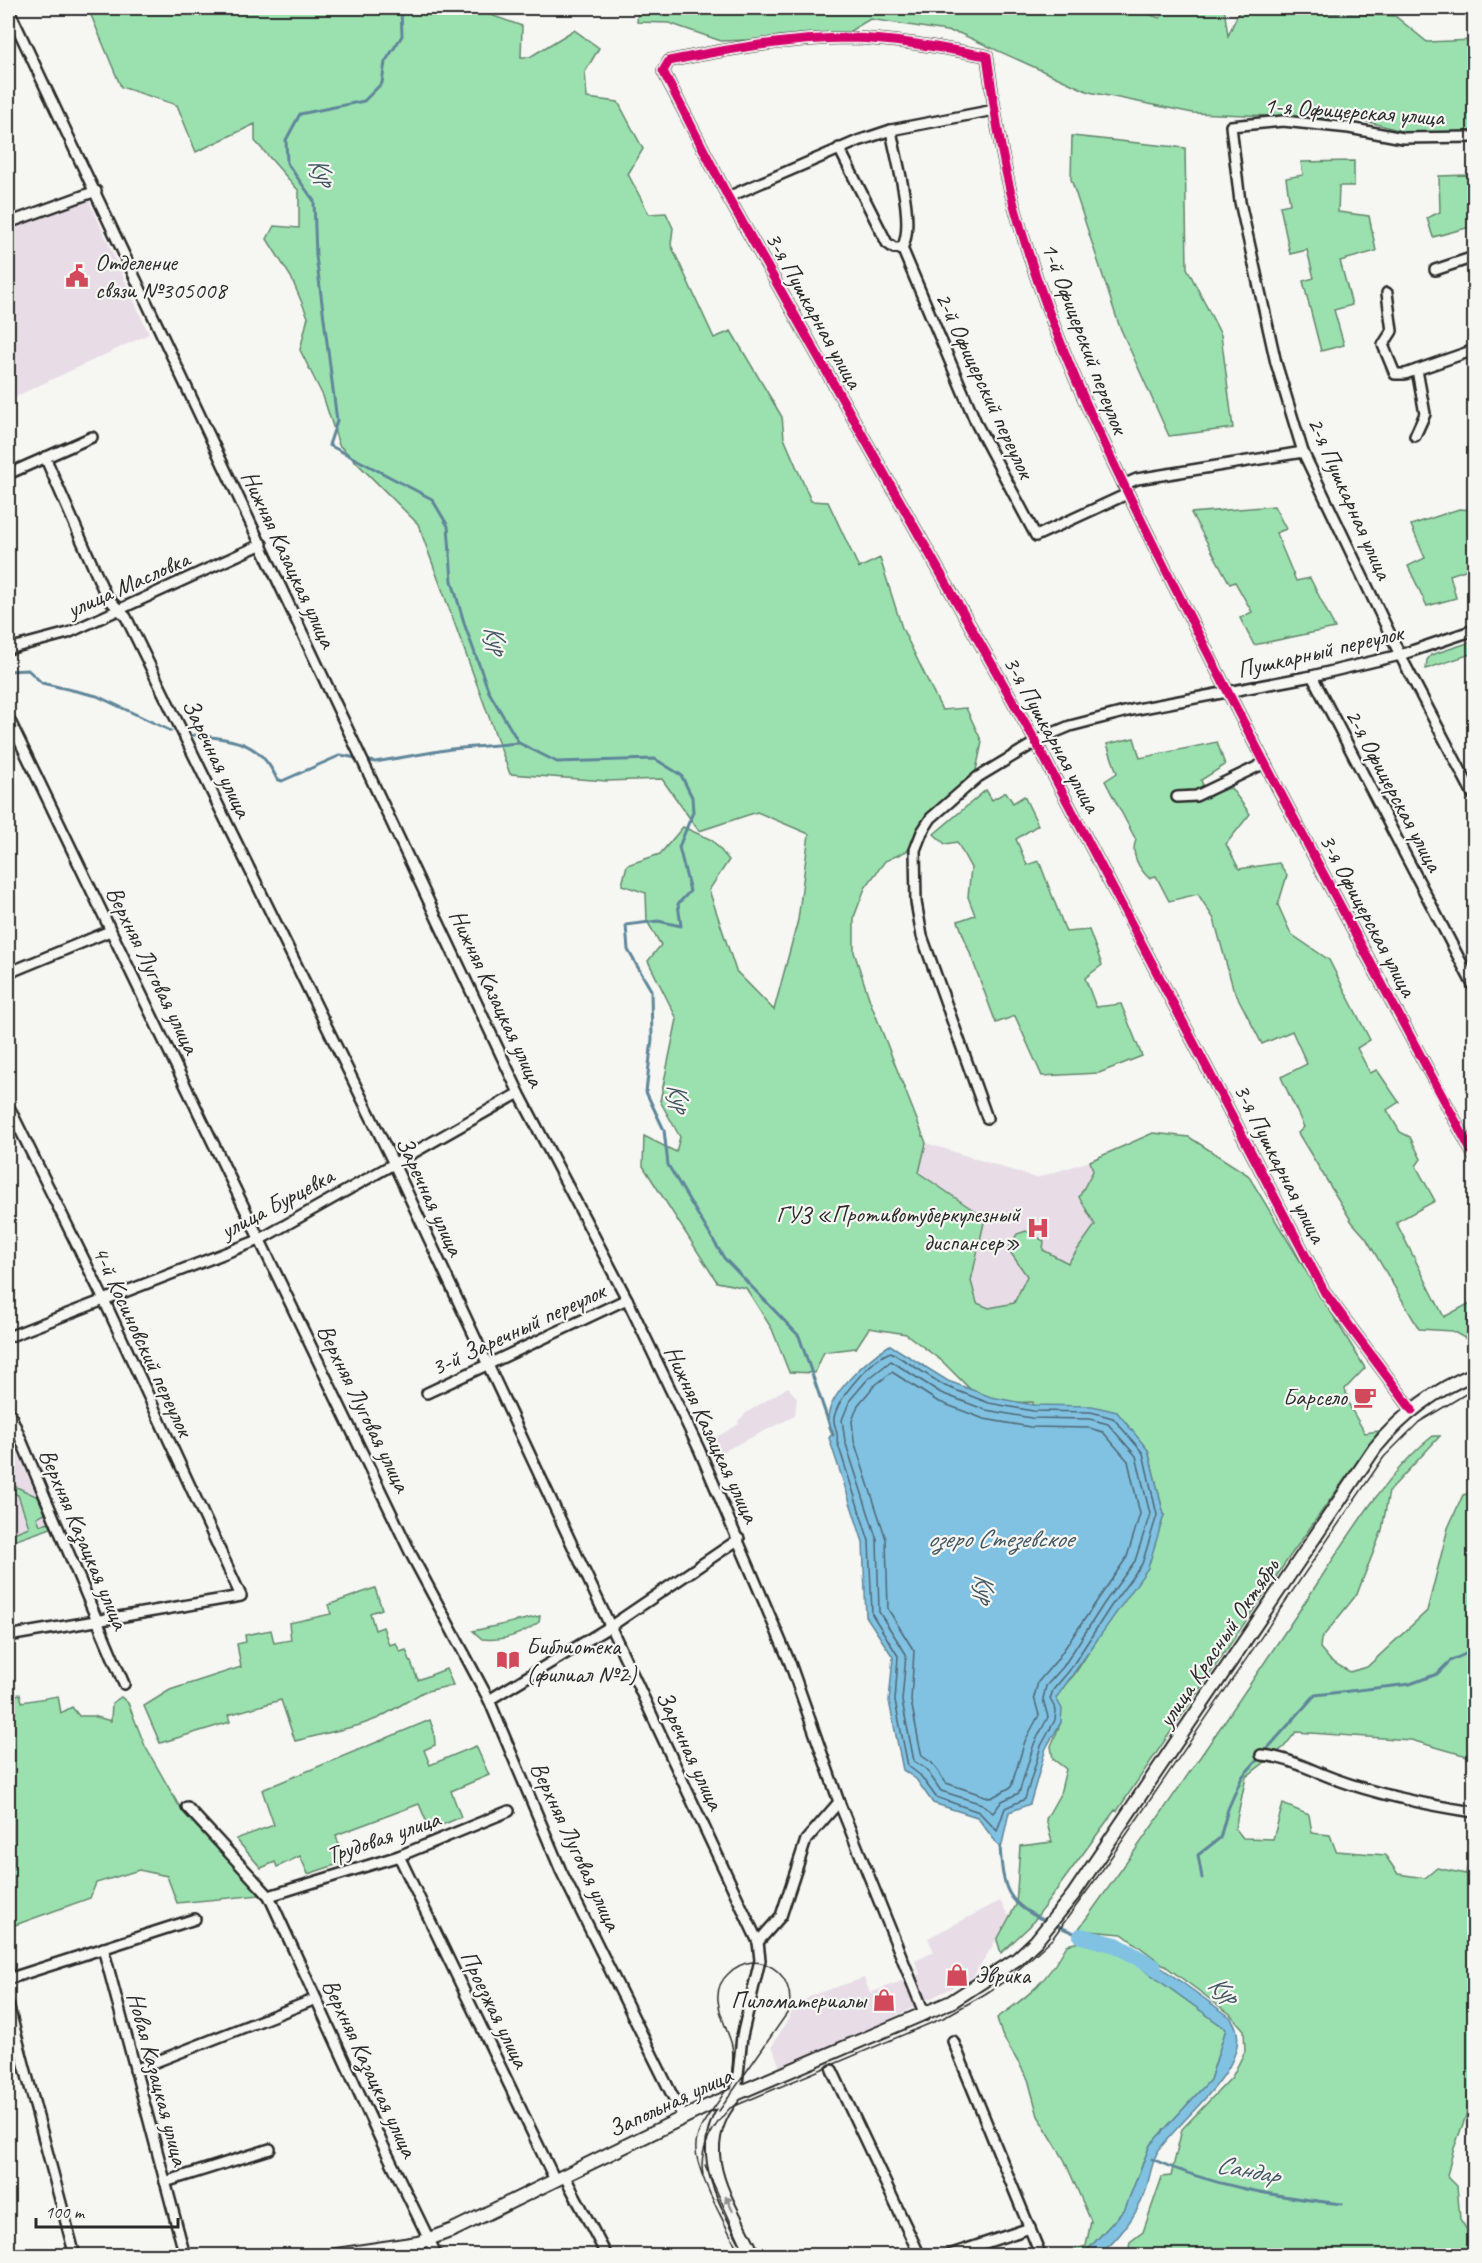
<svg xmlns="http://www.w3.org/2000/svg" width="1482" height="2263" viewBox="0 0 1482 2263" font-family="Caveat,sans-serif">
<rect width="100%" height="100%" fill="#f6f6f2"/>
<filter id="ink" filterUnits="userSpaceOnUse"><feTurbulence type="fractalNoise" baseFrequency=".0167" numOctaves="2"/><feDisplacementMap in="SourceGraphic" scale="12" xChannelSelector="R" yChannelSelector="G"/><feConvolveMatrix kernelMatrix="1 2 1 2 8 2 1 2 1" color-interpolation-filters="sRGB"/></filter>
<g filter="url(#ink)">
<g fill="#e8dde7">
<polygon points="88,198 149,334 8,400 8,230"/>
<polygon points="926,1143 1036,1178 1090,1161 1093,1171 1079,1197 1095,1224 1068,1263 1043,1250 1008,1249 1027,1276 1014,1303 989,1308 977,1303 971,1281 918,1173"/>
<polygon points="788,1387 797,1398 795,1416 714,1456 708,1442 739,1424 738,1421 746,1413"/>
<polygon points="8,1430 51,1528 8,1543"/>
<polygon points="1000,1901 1010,1918 973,1977 882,2023 780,2067 772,2046 795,2007 812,1995 864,1978 870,1993 920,1974 915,1961 934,1952 928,1938"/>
</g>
<g fill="#9be1af" stroke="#63866d" stroke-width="1.5">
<polygon points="88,8 471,8 522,26 521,57 530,57 574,30 599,48 585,72 587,98 618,102 643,149 628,174 649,214 666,213 673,228 671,245 714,338 731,331 782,417 784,438 811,501 828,502 859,568 880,558 902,628 942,710 966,708 982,742 974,780 934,808 907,851 885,861 865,888 854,917 854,952 870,1001 926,1143 919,1173 985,1218 971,1281 977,1303 989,1308 1014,1303 1027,1276 1008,1249 1017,1234 1026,1231 1044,1241 1043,1250 1068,1263 1095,1225 1079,1197 1093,1171 1090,1161 1153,1133 1189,1137 1248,1175 1365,1368 1345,1389 1350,1407 1365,1433 1379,1431 1290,1556 1117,1811 1115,1810 1030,1926 1001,1953 997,1940 1016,1905 1020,1846 1052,1842 1046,1819 1060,1794 1066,1769 1053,1759 1051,1746 1061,1722 1056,1698 1058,1692 1074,1675 1116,1610 1147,1568 1164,1515 1148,1450 1033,1405 1033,1402 1005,1403 971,1390 943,1362 906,1334 869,1328 856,1348 824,1352 815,1373 789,1372 772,1329 746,1288 717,1282 643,1166 644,1136 676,1152 680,1137 660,1101 677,1019 648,961 661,945 647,921 646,893 622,885 627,865 660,854 683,827 712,840 729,860 709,890 736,971 774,1010 798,920 809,834 757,812 699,831 662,779 607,781 510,774 418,524 339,445 323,396 300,350 308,317 291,277 267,239 274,226 299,228 299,191 255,141 255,124 196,152 177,105 121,87"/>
<polygon points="638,8 1129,8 1160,18 1165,8 1224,8 1228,36 1240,9 1395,16 1427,42 1474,40 1474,131 1409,133 1358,119 1193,113 1089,92 959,33 870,19 840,37 721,41 669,23 637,22"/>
<polygon points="1072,136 1185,148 1187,268 1221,335 1233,428 1169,436 1119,325 1071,179"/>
<polygon points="1354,161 1354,186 1339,186 1338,212 1369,216 1376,251 1340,261 1352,305 1334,310 1344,345 1321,351 1303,281 1314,278 1307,250 1290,254 1280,206 1290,204 1286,178 1303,175 1301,162"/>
<polygon points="1468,175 1469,179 1474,179 1474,226 1433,237 1427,218 1440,212 1439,176"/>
<polygon points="1274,506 1286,529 1276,533 1296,581 1310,578 1335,628 1254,645 1240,618 1252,612 1235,582 1230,584 1191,513"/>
<polygon points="1459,509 1474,510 1474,567 1450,575 1456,598 1427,606 1408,566 1425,558 1411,525"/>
<polygon points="1474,641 1474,653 1426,669 1427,660 1431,655"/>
<path d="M1134 738 1140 758 1217 742 1225 765 1201 780 1206 794 1231 788 1250 814 1226 844 1239 869 1279 863 1287 875 1278 905 1291 934 1329 960 1370 1040 1357 1048 1370 1073 1377 1070 1399 1102 1387 1110 1400 1132 1410 1137 1421 1159 1416 1166 1435 1201 1396 1222 1444 1317 1474 1301V1339L1470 1341 1452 1331 1419 1329 1366 1238 1352 1222 1298 1133 1304 1127 1281 1077 1307 1064 1292 1031 1262 1044 1233 988 1214 919 1198 894 1169 901 1156 876 1149 878C1139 869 1130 853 1136 840L1105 781 1117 773 1107 744Z"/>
<polygon points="986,790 992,800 1006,792 1013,803 1024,796 1038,825 1016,839 1027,865 1039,861 1066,932 1089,930 1102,965 1085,978 1096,1007 1121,1004 1142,1056 1099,1073 1042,1076 1015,1016 996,1023 958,921 975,915 968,897 971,868 957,842 945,844 934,834"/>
<path d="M1433 1436H1440L1389 1491 1382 1530 1357 1594 1321 1639 1320 1648 1331 1661 1350 1672 1367 1667 1427 1611 1448 1528 1463 1495 1474 1492V1758L1411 1740 1296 1732 1284 1747 1246 1777 1235 1828 1243 1838 1273 1839 1283 1804 1309 1815 1312 1833 1330 1835 1336 1851 1385 1855 1398 1874 1425 1878 1437 1868 1466 1874 1470 1848 1474 1849V2094L1453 2151 1447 2176 1457 2186 1460 2219 1474 2241V2255L1456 2253 1434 2256 1128 2255 1130 2242 1143 2232 1162 2177 1171 2176 1182 2129 1232 2077 1245 2051 1244 2030 1230 2014 1122 1934 1078 1930C1152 1828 1223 1725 1293 1620 1331 1565 1381 1476 1433 1436Z"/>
<polygon points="8,1483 38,1497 45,1513 37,1517 40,1525 49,1522 51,1528 8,1543 8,1535 29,1527 18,1495 8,1490"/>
<polygon points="375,1588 382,1609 370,1613 375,1630 383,1627 389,1645 396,1643 400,1652 406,1650 418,1680 446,1669 453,1685 423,1692 379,1718 360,1725 295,1741 281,1700 228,1715 230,1722 160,1743 144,1706 170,1690 241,1667 237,1644 246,1642 245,1635 271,1630 274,1643 291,1640 289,1623 331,1614 328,1605"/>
<path d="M540 1616 539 1622C522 1635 503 1641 482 1639L473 1631Z"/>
<polygon points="20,1694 22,1702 58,1696 61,1713 72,1707 79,1716 93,1716 111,1721 112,1703 121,1697 128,1703 145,1746 178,1804 261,1895 177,1903 167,1876 139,1870 96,1883 90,1898 15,1925 10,1911 8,1911 8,1697"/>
<polygon points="430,1720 434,1732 435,1745 424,1750 430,1765 476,1746 489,1775 451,1791 461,1817 430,1830 419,1804 336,1835 344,1862 308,1874 300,1856 277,1867 275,1862 261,1868 236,1839 274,1825 262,1790"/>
<path d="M1079 1942 1115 1951 1132 1961 1226 2029 1210 2080 1150 2145 1125 2209 1083 2255H1057L1086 2246 1091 2221 1064 2159 1038 2116 1028 2079 1002 2035 997 2018C1030 1995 1047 1981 1067 1945Z"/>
</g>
<g fill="#81c2e2" stroke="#5f8699" stroke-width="1.5">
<path d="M890 1345 948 1381 991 1397 1033 1405 1092 1406 1117 1412 1148 1450 1164 1515 1148 1568 1056 1698 1062 1709 1061 1722 1046 1748 1030 1804 1009 1812 1001 1849 977 1817 933 1803 916 1779 903 1770 889 1701 893 1657 866 1616 863 1542 829 1438 832 1434C831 1430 828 1425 828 1421 826 1395 870 1357 890 1345Z"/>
<path d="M1141 1953 1230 2017C1264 2060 1176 2120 1157 2153 1151 2165 1149 2181 1145 2193 1136 2216 1118 2240 1099 2255H1083L1125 2209 1150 2145 1210 2080 1226 2029 1132 1961Z"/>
</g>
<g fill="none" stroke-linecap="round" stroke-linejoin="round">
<g stroke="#4d6774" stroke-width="1.5">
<path d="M891 1352 945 1386 989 1403 1033 1411 1091 1412 1113 1418 1143 1453 1157 1515 1142 1564 1111 1606 1069 1671 1053 1690 1050 1699 1056 1710 1055 1720 1041 1746 1025 1799 1005 1808 997 1831 979 1812 936 1797 920 1775 908 1766 895 1701 898 1656 872 1614 869 1541 837 1441C839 1432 833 1426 834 1418 838 1397 871 1359 891 1352Z"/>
<polygon points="891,1361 941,1393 986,1410 1031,1418 1090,1419 1108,1424 1136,1456 1150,1514 1135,1561 1105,1602 1063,1667 1046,1686 1043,1699 1048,1717 1034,1744 1019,1793 1002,1801 993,1813 982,1804 941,1791 926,1769 914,1761 902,1701 906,1654 879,1612 877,1540 845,1441 842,1420 850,1400 867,1380"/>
<polygon points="892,1372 937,1401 984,1419 1030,1427 1089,1428 1103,1432 1128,1461 1140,1514 1127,1557 1056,1661 1038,1682 1034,1697 1039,1715 1025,1741 1011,1787 991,1798 946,1783 932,1763 922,1756 919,1743 911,1701 914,1651 888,1609 886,1539 854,1441 852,1421 858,1405 874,1386"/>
</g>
<g stroke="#5f8699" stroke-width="3">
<polyline points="401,8 402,36 385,62 382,83 364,101 300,114 286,140 287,163 314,201 316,256 337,421 329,445 432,499 448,526 452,581 465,626 489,692 519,743 557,762 655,759 681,775 692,797 693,812 679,847 690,891 678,904 681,926 658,921 626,925 628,950 651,990 652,1039 646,1092 664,1130 668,1165 724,1258 799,1336 833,1435"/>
<polyline points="8,671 28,670 42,683 97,696 171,731"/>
<path d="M194 735C234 740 259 740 277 779L282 781 341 755 375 762 451 749 519 743"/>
<path d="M1000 1847C1003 1888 1006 1904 1046 1921"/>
<polyline points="1202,1878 1198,1855 1220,1838 1228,1809 1242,1777 1315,1695 1410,1684 1437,1674 1450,1661 1474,1650"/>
<polyline points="1053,1924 1081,1936"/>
<path d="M1152 2159C1211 2186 1278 2197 1342 2204"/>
</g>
<polyline stroke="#81c2e2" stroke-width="16" points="1081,1936 1116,1945 1154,1967"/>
<g stroke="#2b2b2b" stroke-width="14">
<g id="minor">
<polyline points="8,8 519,1093 627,1299 699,1449 790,1663 839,1802 925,2015"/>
<path d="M891 130C896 160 916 223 902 248L977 425 1036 536 1127 494"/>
<polyline points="1474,137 1403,138 1349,128 1283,121 1231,126 1240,202 1276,363 1303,452 1400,655 1474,796"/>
<polyline points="839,148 887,243 894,248 902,248"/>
<polyline points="728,197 858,141 891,130 994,110"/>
<polyline points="8,223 96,191"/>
<polyline points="1435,270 1474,257"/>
<polyline points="1387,293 1392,331 1383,345 1395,374 1405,374 1474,350"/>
<polyline points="1415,436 1425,414 1417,370"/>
<polyline points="45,457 106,596 126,617 393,1162 758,1942 760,1960 742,2036 736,2094"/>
<polyline points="8,474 92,437"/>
<polyline points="1123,485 1137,479 1303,452"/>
<polyline points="8,649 68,633 262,544"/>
<polyline points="1312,676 1474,987"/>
<polyline points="8,717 412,1556 489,1700 561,1871 683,2117"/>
<polyline points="1177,797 1196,796 1265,763"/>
<polyline points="8,973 110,931"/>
<polyline points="8,1105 104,1300 241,1596 8,1636"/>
<polyline points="987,1118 922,936 916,902 915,850 922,832 931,818 978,777 1046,736 1070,726 1132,710 1312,676 1400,655 1474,630"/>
<polyline points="8,1337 259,1240 519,1093"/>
<polyline points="427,1393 627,1299"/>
<polyline points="8,1409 124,1684"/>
<path d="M1412 1410 1325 1293 1037 744 728 197 663 71 669 61C728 49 790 38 851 38 896 39 942 48 987 56 994 106 1001 157 1014 205 1057 362 1134 507 1207 651 1293 821 1385 988 1474 1156"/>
<polyline points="489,1700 611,1626 739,1539"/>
<path d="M1261 1755C1288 1757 1310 1770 1335 1779 1379 1795 1428 1805 1474 1812"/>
<polyline points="187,1807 269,1896 382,2143 437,2256"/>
<polyline points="399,1856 555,2180"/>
<polyline points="269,1896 399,1856 509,1811"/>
<polyline points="758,1942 781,1916 806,1840 839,1802"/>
<polyline points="103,1948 185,2256"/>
<polyline points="8,1979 195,1919"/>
<polyline points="8,2004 75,2256"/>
<polyline points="953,2041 1041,2256"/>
<polyline points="135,2070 316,1999"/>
<polyline points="832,2070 920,2256"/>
<polyline points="564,2175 607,2256"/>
<polyline points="165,2182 270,2149"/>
<polyline points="946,2256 1030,2228"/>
</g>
</g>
<g stroke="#2b2b2b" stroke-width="16">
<g id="major">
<path d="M735 2095C687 2150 728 2201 754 2256"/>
<path d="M330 2256 418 2243 453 2230 703 2108 951 2002 1017 1959 1036 1941 1073 1895 1375 1448C1402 1415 1434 1390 1474 1374"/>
</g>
</g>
<use href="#minor" stroke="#f6f6f2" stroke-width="9"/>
<use href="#major" stroke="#f6f6f2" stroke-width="12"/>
<g stroke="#2b2b2b" stroke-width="1.5">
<path d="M719 2111 788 2012C799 1974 757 1945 728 1974 707 1993 724 2020 731 2042 734 2051 733 2060 732 2069 731 2100 693 2119 696 2151 699 2179 728 2229 741 2256"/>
<polyline points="705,2165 746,2256"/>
<path d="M703 2175C698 2149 713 2126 730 2108L943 2018 985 1994 1008 1979 1052 1939 1101 1872 1384 1457 1419 1422 1474 1389"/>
</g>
<g stroke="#f6f6f2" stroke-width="13">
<path id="cycleway" d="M1412 1410 1325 1293 1037 744 728 197 663 71 669 61C728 49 790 38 851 38 896 39 942 48 987 56 994 106 1001 157 1014 205 1057 362 1134 507 1207 651 1293 821 1385 988 1474 1156"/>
</g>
<use href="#cycleway" stroke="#d6006c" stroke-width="9"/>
</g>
<defs><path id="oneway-solid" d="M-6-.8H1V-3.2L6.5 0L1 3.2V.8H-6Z" transform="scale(1.5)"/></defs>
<use fill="#90908e" href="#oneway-solid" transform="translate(729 2203) rotate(-115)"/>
</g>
<defs>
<g id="civic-bare" transform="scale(1.8)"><path d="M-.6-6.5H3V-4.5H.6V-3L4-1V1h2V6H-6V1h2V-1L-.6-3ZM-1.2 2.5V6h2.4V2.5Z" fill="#d1495b" stroke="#f6f6f2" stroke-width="2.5" paint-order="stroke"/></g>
<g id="hospital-bare" transform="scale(1.8)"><path d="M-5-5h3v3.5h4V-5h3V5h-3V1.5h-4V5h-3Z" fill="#d1495b" stroke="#f6f6f2" stroke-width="2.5" paint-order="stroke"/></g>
<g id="cafe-bare" transform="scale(1.8)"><path d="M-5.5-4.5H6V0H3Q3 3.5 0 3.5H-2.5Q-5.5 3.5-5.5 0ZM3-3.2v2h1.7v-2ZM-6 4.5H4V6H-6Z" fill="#d1495b" stroke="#f6f6f2" stroke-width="2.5" paint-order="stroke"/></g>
<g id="library-bare" transform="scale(1.8)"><path d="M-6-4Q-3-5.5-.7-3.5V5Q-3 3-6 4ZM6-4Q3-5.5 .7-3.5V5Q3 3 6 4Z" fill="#d1495b" stroke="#f6f6f2" stroke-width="2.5" paint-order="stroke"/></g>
<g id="shop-bare" transform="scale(1.8)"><path d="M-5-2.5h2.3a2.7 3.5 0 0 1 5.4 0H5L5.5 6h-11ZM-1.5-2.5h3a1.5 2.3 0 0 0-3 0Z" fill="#d1495b" stroke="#f6f6f2" stroke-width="2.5" paint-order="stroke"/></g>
</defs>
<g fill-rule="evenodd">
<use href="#civic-bare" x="77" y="276"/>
<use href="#hospital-bare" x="1038" y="1228"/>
<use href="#cafe-bare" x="1365" y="1397"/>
<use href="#library-bare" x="508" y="1660"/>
<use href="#shop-bare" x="957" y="1975"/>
<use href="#shop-bare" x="884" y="2000"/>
</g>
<g text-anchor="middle" stroke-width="4.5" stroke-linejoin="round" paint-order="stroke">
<g font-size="24" fill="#2b2b2b" stroke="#f6f6f2">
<text transform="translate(1354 111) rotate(4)" y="8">1-я Офицерская улица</text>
<text transform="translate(814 310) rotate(61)" y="8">3-я Пушкарная улица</text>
<text transform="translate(1085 338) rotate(69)" y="8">1-й Офицерский переулок</text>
<text transform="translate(985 385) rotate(65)" y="8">2-й Офицерский переулок</text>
<text transform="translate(1350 498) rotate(66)" y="8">2-я Пушкарная улица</text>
<text transform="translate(289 559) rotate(65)" y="8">Нижняя Казацкая улица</text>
<text transform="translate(128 584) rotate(-24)" y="8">улица Масловка</text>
<text transform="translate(1320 651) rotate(-13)" y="8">Пушкарный переулок</text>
<text transform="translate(1052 734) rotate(61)" y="8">3-я Пушкарная улица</text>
<text transform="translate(217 758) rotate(64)" y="8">Заречная улица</text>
<text transform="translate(1394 790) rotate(62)" y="8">2-я Офицерская улица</text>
<text transform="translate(1368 915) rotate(62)" y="8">3-я Офицерская улица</text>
<text transform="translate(153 970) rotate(64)" y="8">Верхняя Луговая улица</text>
<text transform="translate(497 998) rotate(65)" y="8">Нижняя Казацкая улица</text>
<text transform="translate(1280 1163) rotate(63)" y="8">3-я Пушкарная улица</text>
<text transform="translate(430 1196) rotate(65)" y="8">Заречная улица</text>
<text transform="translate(277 1203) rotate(-28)" y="8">улица Бурцевка</text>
<text transform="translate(518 1329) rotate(-25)" y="8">3-й Заречный переулок</text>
<text transform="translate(143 1341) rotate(65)" y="8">4-й Косиновский переулок</text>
<text transform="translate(364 1408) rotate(64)" y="8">Верхняя Луговая улица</text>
<text transform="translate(712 1434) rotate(65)" y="8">Нижняя Казацкая улица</text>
<text transform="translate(84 1539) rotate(67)" y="8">Верхняя Казацкая улица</text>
<text transform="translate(1218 1643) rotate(-56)" y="8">улица Красный Октябрь</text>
<text transform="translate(690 1750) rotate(65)" y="8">Заречная улица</text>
<text transform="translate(383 1837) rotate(-19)" y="8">Трудовая улица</text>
<text transform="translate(576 1846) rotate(65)" y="8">Верхняя Луговая улица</text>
<text transform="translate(495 2009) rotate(64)" y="8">Проезжая улица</text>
<text transform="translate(370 2068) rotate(65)" y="8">Верхняя Казацкая улица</text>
<text transform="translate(158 2079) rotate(75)" y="8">Новая Казацкая улица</text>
<text transform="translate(670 2102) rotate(-25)" y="8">Запольная улица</text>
</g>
<g font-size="24" fill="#2b2b2b" stroke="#f6f6f2" text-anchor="start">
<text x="95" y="270">Отделение<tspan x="95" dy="28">связи №305008</tspan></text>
<text x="1020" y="1222" text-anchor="end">ГУЗ «Противотуберкулезный<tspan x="1020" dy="28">диспансер»</tspan></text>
<text x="1347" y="1405" text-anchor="end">Барсело</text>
<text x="526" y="1654">Библиотека<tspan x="526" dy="28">(филиал №2)</tspan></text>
<text x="975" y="1983">Эврика</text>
<text x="866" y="2008" text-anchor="end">Пиломатериалы</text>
</g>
<g font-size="26" font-style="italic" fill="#455862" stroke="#f6f6f2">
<text transform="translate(323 171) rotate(60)" y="9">Кур</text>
<text transform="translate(497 639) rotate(70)" y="9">Кур</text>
<text transform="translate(680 1097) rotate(72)" y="9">Кур</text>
<text x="1000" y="1547">озеро Стезевское</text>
<text transform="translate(986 1588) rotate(81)" y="9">Кур</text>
<text transform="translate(1224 1989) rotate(38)" y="9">Кур</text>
<text transform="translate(1248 2169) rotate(11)" y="9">Сандар</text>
</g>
</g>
<rect width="1482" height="2263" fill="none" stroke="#f6f6f2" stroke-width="30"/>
<rect x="15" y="15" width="1452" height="2233" fill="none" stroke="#2b2b2b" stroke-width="2" filter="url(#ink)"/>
<path d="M36 2218v9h142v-9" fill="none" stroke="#2b2b2b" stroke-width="3"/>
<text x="45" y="2218" font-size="18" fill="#2b2b2b" stroke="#f6f6f2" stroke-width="4.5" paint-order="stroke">100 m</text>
</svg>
